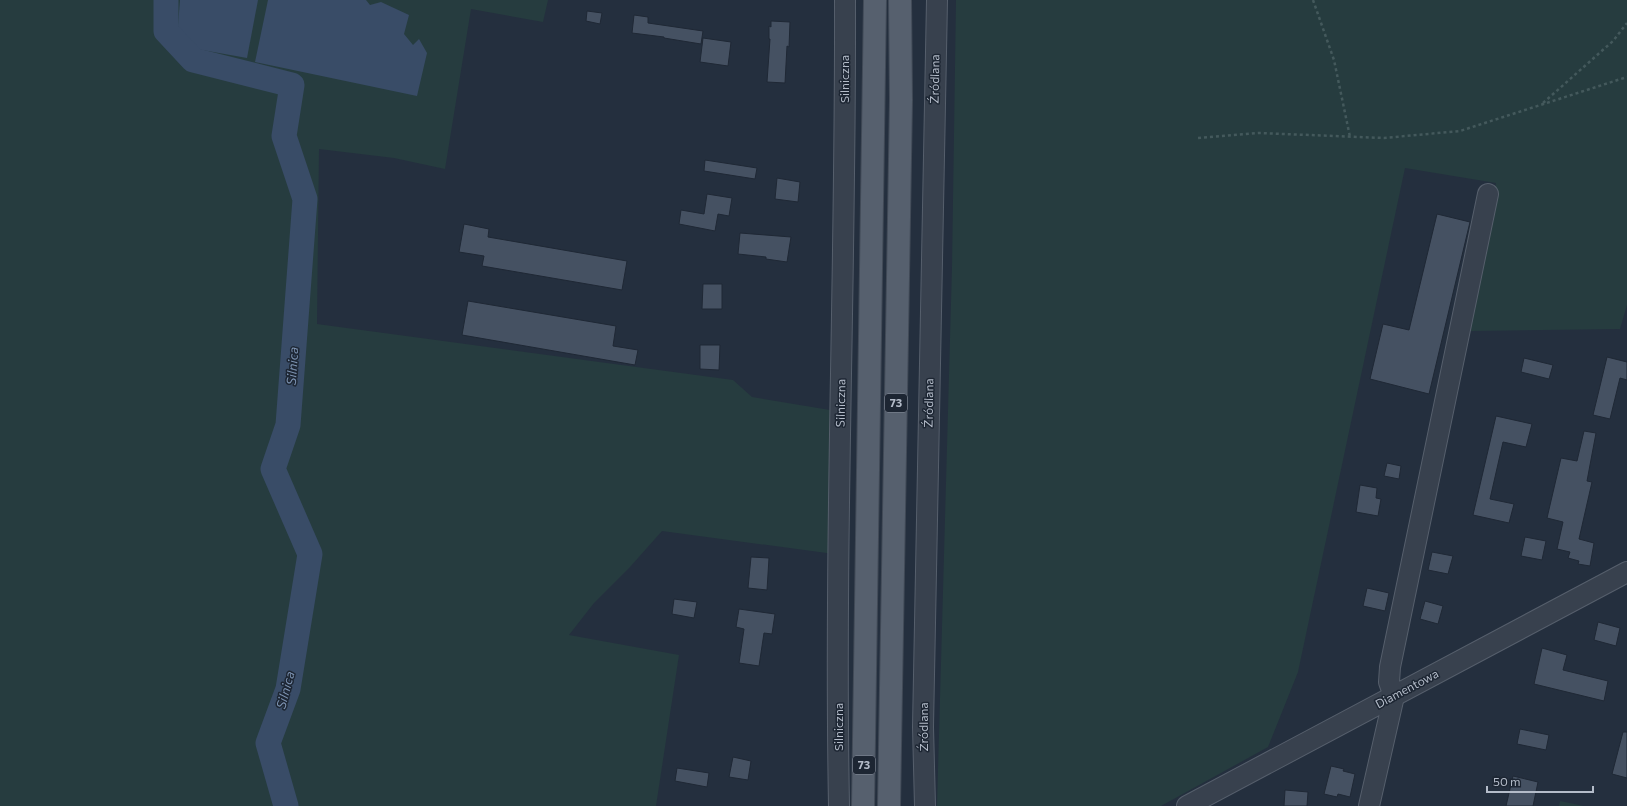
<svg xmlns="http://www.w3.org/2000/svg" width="1627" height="806" viewBox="0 0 1627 806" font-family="Commissioner,sans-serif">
<rect width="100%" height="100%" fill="#242f3e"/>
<g fill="#263c3f">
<polygon points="0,0 548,0 543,22 471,9 445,169 394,158 319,149 317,324 733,380 752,397 836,411 834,554 662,531 630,567 594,603 569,635 679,655 656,806 0,806"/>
<polygon points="956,0 1627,0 1627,305 1620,329 1471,331 1465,333 1496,183 1405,168 1298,672 1268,747 1161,806 937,806 952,267"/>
<polygon points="1560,801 1584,806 1559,806"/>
</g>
<g fill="#394c67">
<polygon points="180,0 258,0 247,58 191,48 178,26"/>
<polygon points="268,0 366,0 370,5 381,2 409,15 404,34 413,45 419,39 427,53 417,96 255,62"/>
</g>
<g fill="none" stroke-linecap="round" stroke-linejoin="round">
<polyline stroke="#394c67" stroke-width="25" points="166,0 166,31 193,60 292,85 284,136 305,199 288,425 273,469 310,554 288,689 268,743 286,806"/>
</g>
<g fill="#455162" stroke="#1f2835">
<polygon points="587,11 602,13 600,24 586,21"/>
<polygon points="634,15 648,17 648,23 703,31 701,44 664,38 664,37 632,33"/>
<polygon points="771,21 790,22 789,47 787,46 785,83 767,82 770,39 769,39 769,26 771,27"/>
<polygon points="703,38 731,42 728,66 700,62"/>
<polygon points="705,160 757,168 755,179 704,171"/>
<polygon points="777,178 800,182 798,202 775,199"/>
<polygon points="707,194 732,198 729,216 718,214 715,231 679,224 681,210 704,214"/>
<polygon points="1437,214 1470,222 1429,394 1370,379 1383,324 1409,330"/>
<polygon points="464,224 489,229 488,237 627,261 622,290 482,266 484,256 459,252"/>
<polygon points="740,233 791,237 787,262 766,259 766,257 738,254"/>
<polygon points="703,284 722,284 722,309 702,309"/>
<polygon points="468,301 616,326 613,346 638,350 635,365 462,335"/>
<polygon points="700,345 720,345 719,370 700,369"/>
<polygon points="1607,357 1627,362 1627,380 1620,378 1610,419 1593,415"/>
<polygon points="1524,358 1553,365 1549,379 1521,372"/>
<polygon points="1496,416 1532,424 1526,447 1503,442 1490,499 1514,504 1509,523 1473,515"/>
<polygon points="1584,431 1596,433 1587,481 1592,482 1579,539 1594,543 1590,566 1578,564 1579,561 1568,558 1570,552 1557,549 1563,522 1547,518 1561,458 1577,461"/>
<polygon points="1387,463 1401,466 1399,479 1384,476"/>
<polygon points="1360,485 1377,488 1376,498 1381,499 1378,516 1356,512"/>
<polygon points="1525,537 1546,541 1542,560 1521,556"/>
<polygon points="1432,552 1453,556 1448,574 1428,570"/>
<polygon points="751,557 769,558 767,590 748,588"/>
<polygon points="1367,588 1389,593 1385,611 1363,606"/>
<polygon points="674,599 697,602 694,618 672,614"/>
<polygon points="1425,601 1443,606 1438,624 1420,619"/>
<polygon points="739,609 775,614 772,634 764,633 759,666 739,663 744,629 736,627"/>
<polygon points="1598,622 1620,628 1616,646 1594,640"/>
<polygon points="1542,648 1567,655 1563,670 1608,681 1604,701 1534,684"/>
<polygon points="1520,729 1549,735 1546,750 1517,744"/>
<polygon points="1623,732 1627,732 1627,778 1612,774"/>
<polygon points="733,757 751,761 748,780 729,777"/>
<polygon points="1331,766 1344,769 1343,771 1355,774 1350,797 1338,794 1337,797 1324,794"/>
<polygon points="677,768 709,773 707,787 675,781"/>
<polygon points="1513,776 1538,782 1533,806 1506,806"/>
<polygon points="1285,790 1308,792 1307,806 1284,806"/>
</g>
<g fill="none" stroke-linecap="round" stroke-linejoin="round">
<g stroke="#565f6c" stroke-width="22">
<g id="minor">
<path d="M839 806C834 537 846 269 845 0"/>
<polyline points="925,806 923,727 937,0"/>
<polyline points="1187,806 1627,572"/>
<polyline points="1369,806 1394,696 1389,682 1390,667 1488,194"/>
</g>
</g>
<g stroke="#414a57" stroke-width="24">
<g id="major">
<polyline points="863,806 875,0"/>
<polyline points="889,806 901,100 900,0"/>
</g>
</g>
<g stroke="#44595c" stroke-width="2.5" stroke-dasharray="3 3" stroke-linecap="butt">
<polyline points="1313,0 1334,60 1350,137"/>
<polyline points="1543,103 1613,41 1627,23"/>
<polyline points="1198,138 1259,133 1384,138 1460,131 1627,77"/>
</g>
<use href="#minor" stroke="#38414e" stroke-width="20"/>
<use href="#major" stroke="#56606e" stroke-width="22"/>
</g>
<g text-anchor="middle" stroke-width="3" stroke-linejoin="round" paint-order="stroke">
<g fill="#1d2633" stroke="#878f9c" stroke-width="1">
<rect x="885" y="394" width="22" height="18" rx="3"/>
<rect x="853" y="756" width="22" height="18" rx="3"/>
</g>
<g font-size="11" font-weight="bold" fill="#b4bcc9">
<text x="896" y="407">73</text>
<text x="864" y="769">73</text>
</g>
<g font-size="12" fill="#b4bcc9" stroke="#1d2633">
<text transform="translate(845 79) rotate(-90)" y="4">Silniczna</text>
<text transform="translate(935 79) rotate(-89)" y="4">Źródlana</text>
<text transform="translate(841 403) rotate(-89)" y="4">Silniczna</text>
<text transform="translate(929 403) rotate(-89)" y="4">Źródlana</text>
<text transform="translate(1407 689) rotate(-28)" y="4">Diamentowa</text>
<text transform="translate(839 727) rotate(-90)" y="4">Silniczna</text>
<text transform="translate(924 727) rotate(-90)" y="4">Źródlana</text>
</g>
<g font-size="13" font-style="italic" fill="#7c92b1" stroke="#1d2633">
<text transform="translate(292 366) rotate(-86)" y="5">Silnica</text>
<text transform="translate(285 690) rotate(-75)" y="5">Silnica</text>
</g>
</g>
<path d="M1487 786v6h106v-6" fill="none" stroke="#b4bcc9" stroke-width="2"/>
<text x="1493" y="786" font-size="12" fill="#b4bcc9" stroke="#1d2633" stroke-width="3" paint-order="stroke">50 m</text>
</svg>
